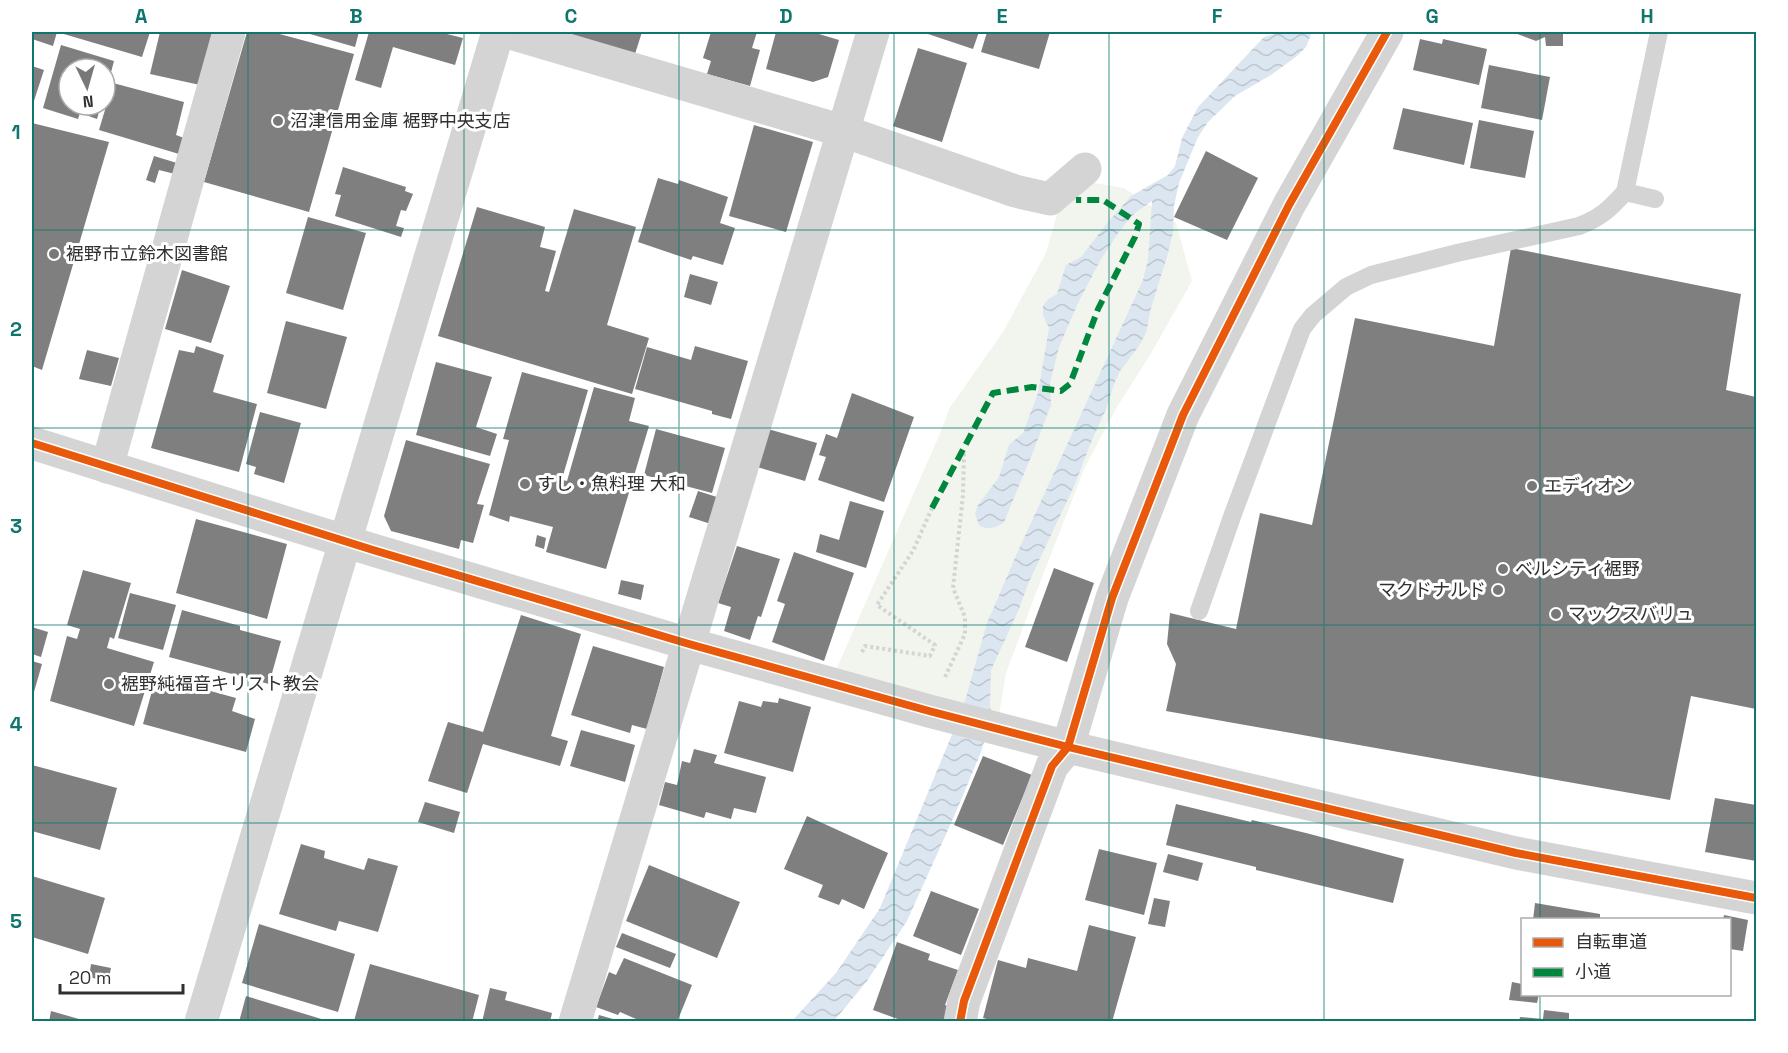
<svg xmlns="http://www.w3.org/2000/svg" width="1788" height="1053" viewBox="0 0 1788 1053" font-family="'Space Grotesk','Noto Sans JP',sans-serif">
<defs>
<pattern id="water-waves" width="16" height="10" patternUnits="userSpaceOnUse" patternTransform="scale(1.5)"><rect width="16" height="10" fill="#dce6f0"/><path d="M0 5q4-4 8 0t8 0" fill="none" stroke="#bdc6ce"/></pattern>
</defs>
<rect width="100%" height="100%" fill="#fff"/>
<polygon fill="#f1f5ed" points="1070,179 1124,188 1176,223 1192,281 1150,355 1117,407 1085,467 1034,598 1006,673 999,715 836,670 942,429 949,409 1003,332 1046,253 1065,186"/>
<path fill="url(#water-waves)" d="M1280 32H1312L1306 47 1297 56 1271 75 1235 96 1208 122 1198 137 1179 183 1174 206 1173 232 1167 257 1151 308 1146 333 1139 346 1120 371 1114 384 1106 409 1092 440 1075 484 1028 584 1019 609 991 670 990 705 992 715 981 752 956 812 907 921 867 981 834 1021 791 1022 836 973 880 908 963 708 987 623 1018 551 1143 280 1148 260 1152 201 1135 213 1121 229 1101 259 1078 303 1059 347 1050 383 1051 405 1033 452 1004 522C996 528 987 531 979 525L975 514 978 505 999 477 1009 445 1023 433 1038 393 1049 328 1043 315V306L1047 300 1057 294 1066 265 1081 257 1108 222 1131 196 1168 175 1175 166 1182 138 1198 107 1264 37Z"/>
<g fill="#7f7f7f">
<polygon points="32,32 150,32 142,57 57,32 53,46 32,39"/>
<polygon points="160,32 212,32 200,85 150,74"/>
<polygon points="247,32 272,32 354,54 309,212 204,182"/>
<polygon points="303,32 359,32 355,47"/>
<polygon points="369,32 439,32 463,38 455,65 393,47 381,88 355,80"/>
<polygon points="562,32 642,32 635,54"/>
<polygon points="711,32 757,32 752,48 760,50 750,86 707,74 711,61 703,58"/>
<polygon points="776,32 820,32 819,34 839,40 828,77 813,82 766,69"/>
<polygon points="922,32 979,32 973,49"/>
<polygon points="987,32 1050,32 1039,69 981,52"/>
<polygon points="1512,32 1563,32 1563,46 1546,46 1545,37 1536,41"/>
<polygon points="1420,39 1442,44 1443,39 1487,49 1479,85 1413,70"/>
<polygon points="61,45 114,61 106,91 105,69 69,69 69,105 101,105 97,119 80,113 78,119 43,108"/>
<polygon points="918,48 967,63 942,142 893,126"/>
<polygon points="1489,65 1550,77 1542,120 1481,108"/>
<polygon points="32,66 44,70 32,107"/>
<polygon points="113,83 184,102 176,135 184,138 179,154 99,130"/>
<polygon points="1403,108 1473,123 1464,165 1393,149"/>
<polygon points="1479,120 1534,131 1525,178 1470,168"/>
<polygon points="32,123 109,142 42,370 32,366"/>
<polygon points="754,125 813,142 786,232 729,216"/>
<polygon points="1206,151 1258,178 1227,240 1174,217"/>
<polygon points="154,156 177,163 175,174 159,170 155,183 146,180"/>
<polygon points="343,167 406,187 405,191 413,194 406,211 401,210 396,226 404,228 401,237 335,216 341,195 335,194"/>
<polygon points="658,178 678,184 679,180 728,197 720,223 735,228 723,265 693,256 691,260 638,242"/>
<polygon points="477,207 545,227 540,247 556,251 545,291 549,292 574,209 636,227 607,325 649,338 632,394 438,336"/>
<polygon points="308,217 366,233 343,310 286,293"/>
<polygon points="1511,248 1741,294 1726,390 1756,397 1756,709 1691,696 1670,800 1166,711 1176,664 1167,644 1170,613 1236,629 1260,513 1312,525 1355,318 1494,346"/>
<polygon points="182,270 230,286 211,343 165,329"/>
<polygon points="690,274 718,282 711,305 684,297"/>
<polygon points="286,321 347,337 326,409 267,393"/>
<polygon points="196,346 224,355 213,392 257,404 239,472 151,448 179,350 194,353"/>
<polygon points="695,346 748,361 731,419 712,414 712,411 635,389 647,347 691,360"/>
<polygon points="87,350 119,358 111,386 79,379"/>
<polygon points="436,362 492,377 476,427 497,434 490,456 416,435"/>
<polygon points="522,372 588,390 562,479 554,478 567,481 594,387 635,398 629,421 649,426 606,569 546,552 553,527 510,516 509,522 489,515 509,440 503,439"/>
<polygon points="852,393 914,417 884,502 818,480 826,457 819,455 826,434 837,438"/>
<polygon points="260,412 301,423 284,483 254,474 256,467 246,464"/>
<polygon points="656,429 725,448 712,493 644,475"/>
<polygon points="768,429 817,443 805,481 757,467"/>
<polygon points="406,440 490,464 477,504 484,505 473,543 461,540 459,549 391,531 384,516"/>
<polygon points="698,491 720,498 711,524 689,517"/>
<polygon points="850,501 884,511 866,568 816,552 820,534 839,540"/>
<polygon points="196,519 287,544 267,619 176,593"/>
<polygon points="537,535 546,538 544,549 535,546"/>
<polygon points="737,546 780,559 761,617 758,616 750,640 724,631 731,607 718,603"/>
<polygon points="794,552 854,573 824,661 772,642 785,604 777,601"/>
<polygon points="1054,568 1094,583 1067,662 1025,647"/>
<polygon points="83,570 131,583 114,639 110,637 107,648 154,662 134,726 50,701 67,636 77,639 80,629 67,625"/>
<polygon points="621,580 644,585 641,600 618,594"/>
<polygon points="130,593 176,605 163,650 118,638"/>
<polygon points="182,610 240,626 240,630 281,641 269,684 169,657"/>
<polygon points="521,615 581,634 551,736 568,741 560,766 483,744 467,793 428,781 448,722 483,732"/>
<polygon points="32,627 48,632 41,657 32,654"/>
<polygon points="593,646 664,667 647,729 632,725 630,733 571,715"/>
<polygon points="32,661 42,664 32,699"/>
<polygon points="156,676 236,698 232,711 255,719 246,752 143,724"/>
<polygon points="779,698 811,707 793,772 724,753 739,701 761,707 763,701 778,703"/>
<polygon points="581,730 635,745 625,782 570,766"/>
<polygon points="694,749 717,755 714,763 766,777 756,813 734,808 731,819 706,812 704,818 659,805 665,782 677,785 682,761 690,763"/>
<polygon points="983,756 1032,775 1003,845 954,825"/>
<polygon points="32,765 117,788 100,850 32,831"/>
<polygon points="1715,798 1756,805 1756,861 1705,852"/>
<polygon points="425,802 460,812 454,833 418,822"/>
<polygon points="1176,804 1251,822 1252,820 1306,833 1404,859 1393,903 1256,870 1256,867 1166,845"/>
<polygon points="807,816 888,853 864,909 842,899 839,905 818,897 823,885 784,869"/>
<polygon points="301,844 325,851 324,858 364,870 368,858 398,866 378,932 339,921 336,931 279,914"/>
<polygon points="1099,849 1157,863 1144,915 1085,900"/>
<polygon points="1168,854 1203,863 1198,881 1163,872"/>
<polygon points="649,865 740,902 717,958 626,921"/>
<polygon points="32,876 105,898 88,954 32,937"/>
<polygon points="931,891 979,909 961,955 913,936"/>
<polygon points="1154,898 1170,901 1165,927 1148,924"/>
<polygon points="1535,903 1600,914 1600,920 1533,920"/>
<polygon points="1724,915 1748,920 1743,951 1730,949 1730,920 1723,920"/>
<polygon points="259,924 355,954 338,1012 242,983"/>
<polygon points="1089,925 1136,937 1112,1022 997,1022 983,1018 998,960 1026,968 1028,958 1077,971"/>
<polygon points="622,933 676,954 670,968 616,947"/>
<polygon points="897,942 930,954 928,960 958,970 945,1005 950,1007 944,1022 906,1022 873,1010"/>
<polygon points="624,958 692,985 677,1022 643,1022 620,1012 618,1015 596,1007 609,972 616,975"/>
<polygon points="91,964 111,968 108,982 89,977"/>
<polygon points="370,964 479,995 472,1022 354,1021"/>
<polygon points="1512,982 1522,984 1522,994 1539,994 1537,1003 1509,1000"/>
<polygon points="490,988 507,992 505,1000 552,1013 550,1022 482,1022"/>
<polygon points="246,996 328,1021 328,1022 239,1022"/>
<polygon points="1544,1010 1569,1013 1569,1022 1519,1022 1520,1017 1543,1019"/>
<polygon points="51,1011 86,1021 86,1022 49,1022"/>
<polygon points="599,1015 620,1021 620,1022 597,1022"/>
</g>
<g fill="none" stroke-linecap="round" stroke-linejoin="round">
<g stroke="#d4d4d4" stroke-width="4" stroke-dasharray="3 3" stroke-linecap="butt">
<polyline points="862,652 865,646 930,656 935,645 877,605 913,551 932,508"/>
<polyline points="945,677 965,634 965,617 953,588 963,495 964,451"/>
</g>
<g stroke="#d4d4d4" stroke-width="18">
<polyline points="1625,192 1655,199"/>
<path d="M1199 611 1233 514 1302 329 1313 315 1346 287 1371 275 1457 253 1579 226C1600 218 1610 209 1625 192L1659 32"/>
</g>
<g stroke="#d4d4d4" stroke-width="33">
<polyline points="507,32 843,131 1015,191 1050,199 1085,169"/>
<polyline points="32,443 373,550 689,644 929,711 1068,747 1516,853 1756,898"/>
<polyline points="107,467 229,32"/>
<polyline points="575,1022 873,32"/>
<polyline points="960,1022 964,1001 1052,766 1068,747 1112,598 1183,415 1289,205 1387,32"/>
</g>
<polyline stroke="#d4d4d4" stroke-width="33" points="201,1022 498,32"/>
<polyline stroke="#00873e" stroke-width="6" stroke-dasharray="12 6" stroke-linecap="butt" points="932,508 993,393 1032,387 1061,391 1070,384 1098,309 1135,237 1139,224 1103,200 1076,200"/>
<g stroke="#fff" stroke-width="11">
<g id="cycleway">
<polyline points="32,443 373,550 689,644 929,711 1068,747 1516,853 1756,898"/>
<polyline points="960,1022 964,1001 1052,766 1068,747 1112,598 1183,415 1289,205 1387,32"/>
</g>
</g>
<use href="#cycleway" stroke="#e8590c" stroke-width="8"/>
</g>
<path fill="none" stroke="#0f766e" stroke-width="1.5" stroke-opacity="0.55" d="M248 32V1022M464 32V1022M679 32V1022M894 32V1022M1109 32V1022M1324 32V1022M1540 32V920M32 230H1756M32 428H1756M32 625H1756M32 823H1756M1540 994V1022"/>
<g fill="#787878" stroke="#fff" stroke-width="2">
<circle cx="278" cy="121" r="6"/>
<circle cx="54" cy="254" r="6"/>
<circle cx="525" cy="484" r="6"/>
<circle cx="1532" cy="486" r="6"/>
<circle cx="1503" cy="569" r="6"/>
<circle cx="1498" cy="590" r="6"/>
<circle cx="1556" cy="614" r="6"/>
<circle cx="109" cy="684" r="6"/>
</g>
<g text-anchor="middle" stroke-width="6" stroke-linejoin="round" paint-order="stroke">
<g font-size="18" fill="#303030" stroke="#fff" text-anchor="start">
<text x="290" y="127">沼津信用金庫 裾野中央支店</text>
<text x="66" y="260">裾野市立鈴木図書館</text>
<text x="537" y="490">すし・魚料理 大和</text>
<text x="1544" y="492">エディオン</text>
<text x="1515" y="575">ベルシティ裾野</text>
<text x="1486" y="596" text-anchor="end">マクドナルド</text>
<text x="1568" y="620">マックスバリュ</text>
<text x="121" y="690">裾野純福音キリスト教会</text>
</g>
</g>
<rect width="1788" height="1053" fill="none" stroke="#ffffff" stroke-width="66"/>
<rect x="1521" y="918" width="210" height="78" fill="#ffffff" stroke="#acacac" stroke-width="1.5"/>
<rect x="1533" y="938" width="30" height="9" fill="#e8590c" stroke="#acacac" stroke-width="1.5"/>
<text x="1575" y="948" font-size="18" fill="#303030">自転車道</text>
<rect x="1533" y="968" width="30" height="9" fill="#00873e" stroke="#acacac" stroke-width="1.5"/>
<text x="1575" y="978" font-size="18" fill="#303030">小道</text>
<g transform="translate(87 87) rotate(175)"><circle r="28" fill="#ffffff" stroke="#acacac" stroke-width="1.5"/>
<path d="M0-4.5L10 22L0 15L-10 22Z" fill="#787878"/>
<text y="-9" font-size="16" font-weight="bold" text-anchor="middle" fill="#303030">N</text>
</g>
<path d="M60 984v9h123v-9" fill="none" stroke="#303030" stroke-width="3"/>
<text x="69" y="984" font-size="18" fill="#303030" stroke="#ffffff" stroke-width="4.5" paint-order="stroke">20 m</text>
<rect x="33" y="33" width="1722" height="987" fill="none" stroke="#0f766e" stroke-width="2"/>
<g font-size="20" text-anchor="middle" font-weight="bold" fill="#0f766e">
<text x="141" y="23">A</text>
<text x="356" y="23">B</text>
<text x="571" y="23">C</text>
<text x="786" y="23">D</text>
<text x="1002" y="23">E</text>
<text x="1217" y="23">F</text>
<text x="1432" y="23">G</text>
<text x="1647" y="23">H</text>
<text x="16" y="139">1</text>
<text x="16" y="336">2</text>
<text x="16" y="533">3</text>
<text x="16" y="731">4</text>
<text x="16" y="928">5</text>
</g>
</svg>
